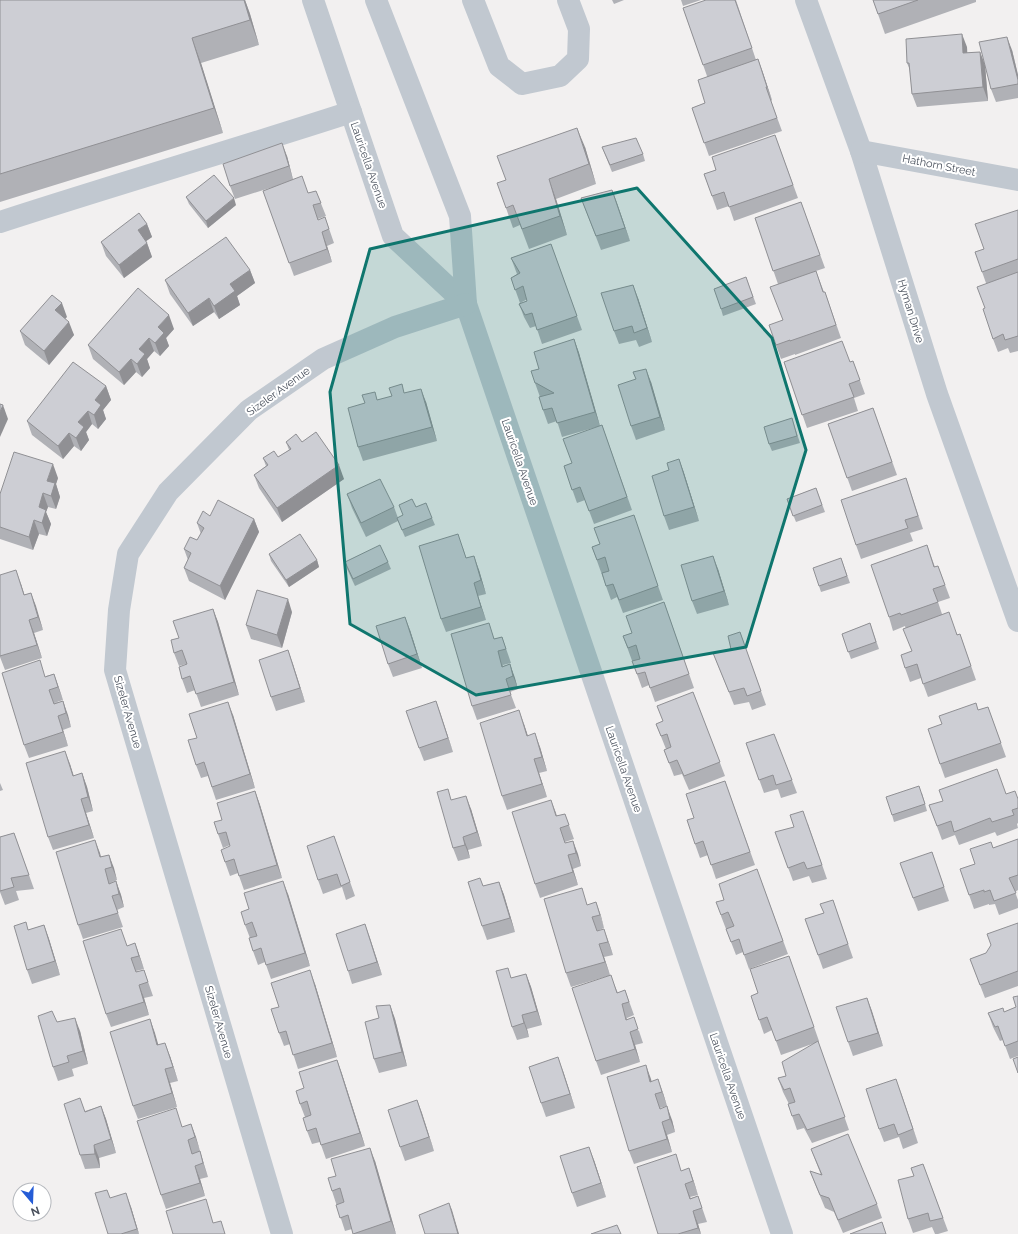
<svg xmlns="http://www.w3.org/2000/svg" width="1018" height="1234" viewBox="0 0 1018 1234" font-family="Raleway,sans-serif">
<rect width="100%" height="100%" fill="#f2f0f0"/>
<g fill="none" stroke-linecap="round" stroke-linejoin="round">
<g stroke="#c1c8d0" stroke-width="22">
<polyline points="313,0 393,236 466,304"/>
<polyline points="376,0 460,216 466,304 782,1234"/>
<polyline points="473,0 499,66 522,84 560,76 578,59 579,29 568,0"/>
<polyline points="806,0 861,151 937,394 1018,621"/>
<polyline points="861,151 1018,180"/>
<path d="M0 222C117 184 234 150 351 112"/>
<polyline points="282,1234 115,670 119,610 128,554 168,492 249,410 323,359 395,327 466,304"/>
</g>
</g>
<g fill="#b0b1b6" fill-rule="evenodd">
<polygon points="0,0 245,0 250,14 259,45 201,63 223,133 0,202"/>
<polygon points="612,0 624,0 614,4"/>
<polygon points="681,0 701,0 683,6"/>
<polygon points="736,0 756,60 758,59 763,73 772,100 771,101 782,131 709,156 692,108 705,103 707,76 683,8"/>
<polygon points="873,0 976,0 976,2 885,34"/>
<polygon points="967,47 967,53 980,52 985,65 988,101 917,107 912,94 910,70 907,63"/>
<polygon points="1012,50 1018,75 1018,98 996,102 991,89"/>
<polygon points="775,135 798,198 734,221 729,206 717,210 704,174 716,170"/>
<polygon points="585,147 596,184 556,199 567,235 529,249 520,225 513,228 506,208 506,180"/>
<polygon points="602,147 643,154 645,161 612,172"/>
<polygon points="287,156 293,179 308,193 316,191 326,216 318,219 318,220 325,217 334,243 327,246 332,262 294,276 263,191 273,187 235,199 230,186"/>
<polygon points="612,190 630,241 601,250 581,198"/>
<polygon points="186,197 236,205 208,228 189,204"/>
<polygon points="801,202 825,268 816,271 824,292 825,292 841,338 795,355 795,354 781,359 776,345 783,320 778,284 755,218"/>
<polygon points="1018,210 1018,351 1010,353 1008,348 998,352 993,339 986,283 975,252 984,249"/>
<polygon points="147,224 152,237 146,241 147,243 152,257 124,278 106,256 101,242"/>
<path d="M551 244 582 330 542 344 536 326 530 328 524 317 519 304 520 303 511 278 517 274 511 258ZM527 299V301L520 303 524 301Z"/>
<polygon points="250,270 255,283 237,296 240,305 219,319 214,312 193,326 170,294 165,280"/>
<polygon points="746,277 756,304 723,316 721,309"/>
<polygon points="638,298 652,342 639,347 636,340 619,344 614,331"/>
<polygon points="67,317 65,318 74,335 49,365 25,345 20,331"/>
<polygon points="174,329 166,338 169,346 160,356 154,351 147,359 150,368 142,377 136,372 124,385 93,359 88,345"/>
<polygon points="574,339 579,353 600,426 562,437 557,421 548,424 543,410 542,397 540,397 535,383 539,369"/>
<polygon points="853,361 865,394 854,398 858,411 807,428 784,362 850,362"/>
<polygon points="651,382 665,430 636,440 631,426"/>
<polygon points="106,386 111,400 103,410 106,419 98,429 92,424 86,432 89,440 81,451 74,446 63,459 32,435 27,421"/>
<polygon points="405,393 426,402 437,441 363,461 358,447 378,400"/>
<polygon points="873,408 897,475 852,491 828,424"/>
<polygon points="792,418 800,443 772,451 769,444"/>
<polygon points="602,425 632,510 594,524 585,500 577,503 564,466 572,463"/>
<polygon points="286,442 302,442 344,479 282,522 259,488 254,475 266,466 263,458 278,457 289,450"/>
<polygon points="679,459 684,473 699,521 669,530 664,516 669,470"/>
<polygon points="58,478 56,484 60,497 56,509 48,507 46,512 51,524 47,536 39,534 33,550 0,539 0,494"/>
<polygon points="906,478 923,529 910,533 913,541 861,559 856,545"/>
<polygon points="816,488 825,512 796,522 787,499"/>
<polygon points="347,494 394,507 398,518 403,515 416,507 432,518 435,525 405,537 398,521 366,537 352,508"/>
<polygon points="210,516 254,519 259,532 225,600 189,581 184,568 188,560 184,549 197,540 201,534 197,523"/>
<polygon points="638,529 663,600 623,613 617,597 611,600 592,547"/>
<polygon points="927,545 935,567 938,566 950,598 938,602 942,614 958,635 960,634 976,680 928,697 921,678 910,682 905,668 912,651 905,626 893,631 889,617"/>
<polygon points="463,548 466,558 479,570 486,594 478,596 486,620 446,632 441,619"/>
<polygon points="269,554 317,560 319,567 289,587 271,561"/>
<polygon points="841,558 850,583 821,592 819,586"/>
<polygon points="345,562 388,562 391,569 355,586 347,569"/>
<polygon points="718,569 729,605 697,614 692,601"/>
<polygon points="0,575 21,584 24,595 31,593 43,630 34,633 42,658 5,670 0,657"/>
<polygon points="664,602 694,688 655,702 649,685 642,688 623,636 632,633"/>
<polygon points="213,609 218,622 239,695 201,707 195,690 187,693 182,679 186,664 179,666 174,653 179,638"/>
<polygon points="292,612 282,648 251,639 246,625"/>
<polygon points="870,623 879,649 851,659 842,634"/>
<polygon points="410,630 422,668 393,677 388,664"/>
<polygon points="740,632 766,705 752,710 749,702 734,705 713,653 731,649"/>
<polygon points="502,637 511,663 503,665 503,666 510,664 518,689 510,692 516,708 477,720 472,706 495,639"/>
<polygon points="288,650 305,702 276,711 271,697"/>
<polygon points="54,674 63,700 54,703 63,701 71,727 63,730 68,746 29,758 24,745 46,676"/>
<polygon points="693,692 725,776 689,790 682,774 674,776 664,750 666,749 656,724 663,721"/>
<polygon points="436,701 453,752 424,761 419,748"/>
<polygon points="976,703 978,710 988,707 1006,757 945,778 940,764 942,724"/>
<polygon points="233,715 255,788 216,800 208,776 201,778 196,765 197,738"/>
<polygon points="524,724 528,736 540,747 547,771 539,773 547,797 507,810 502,796"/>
<polygon points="746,743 792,780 797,793 781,798 778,789 764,793"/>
<polygon points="70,764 73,776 82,773 87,787 93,811 86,813 94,838 53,850 48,837"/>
<polygon points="725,781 755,865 716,879 708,855 700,858 695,844 694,818"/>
<polygon points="0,783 3,790 0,791"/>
<polygon points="255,791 260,805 282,878 244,890 238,873 230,876 225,862 230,846 230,845 223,848 218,834 222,820"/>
<polygon points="922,793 927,811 894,822 892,815"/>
<polygon points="1006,794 1018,799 1018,823 1017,824 1018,828 997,836 995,832 959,845 955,835 942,840 929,805"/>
<polygon points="452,799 471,809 482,846 468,850 470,858 458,861 453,848"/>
<polygon points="565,814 574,839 565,842 565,843 573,841 581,866 573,869 578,885 540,898 535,884 557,816"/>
<polygon points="808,824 827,879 812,883 809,876 793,881 775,832"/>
<polygon points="14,833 34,889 16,891 19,900 5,905 0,892 0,837"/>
<polygon points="334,836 355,896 346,900 342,887 323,894 318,880"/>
<polygon points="1018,839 1018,890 1015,892 1018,900 1018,908 999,915 995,904 989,905 989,904 974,909 960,869 975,864 993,848"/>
<polygon points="932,852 949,901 918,911 913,898"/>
<polygon points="109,855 117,880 110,883 116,881 121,895 124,907 117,910 123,927 83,939 78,925 101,857"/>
<polygon points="757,869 788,954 749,969 743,952 736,955 721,916 724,900"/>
<polygon points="499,882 504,895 515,932 487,940 482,926 483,886"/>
<polygon points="288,894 310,966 271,979 265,962 258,965 253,951 257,936 250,938 245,925"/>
<polygon points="833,900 853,958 823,969 805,919 824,913"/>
<polygon points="596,902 604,928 597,931 609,943 613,955 604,957 610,975 618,993 625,990 634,1015 627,1018 627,1019 639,1031 643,1043 635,1045 640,1062 601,1075 596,1061 608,976 571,987 566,973 588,905"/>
<polygon points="1018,923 1018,986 985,998 970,959 986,953"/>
<polygon points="44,925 49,939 60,975 32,984 27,970 28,930"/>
<polygon points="365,925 382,975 352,984 348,971"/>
<polygon points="135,943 144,969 136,971 137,972 144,970 153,996 144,998 149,1015 111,1027 106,1014 128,946"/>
<polygon points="789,956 819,1041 818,1042 849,1130 812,1143 804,1128 797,1130 788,1104 789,1104 783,1092 778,1078 786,1076 815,1043 781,1055 772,1030 764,1034 751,996 758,993"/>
<polygon points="526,974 531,987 542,1025 527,1029 529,1037 517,1040 512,1027 511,978"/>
<polygon points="315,984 337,1057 298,1069 290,1044 284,1046 279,1033 279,1007"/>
<polygon points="1018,996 1018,1056 1010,1059 1003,1040 1000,1041 993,1027 988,1013 1004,1012 1016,1007"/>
<polygon points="867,998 883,1046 853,1056 848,1042"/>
<polygon points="390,1005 395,1019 407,1066 379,1073 374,1059 379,1018"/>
<polygon points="150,1019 158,1045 170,1056 178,1081 170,1083 177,1107 138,1119 133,1106"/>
<polygon points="57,1022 80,1031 88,1064 72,1069 74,1076 58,1081 53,1067"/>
<polygon points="337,1060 342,1074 365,1146 326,1159 320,1142 312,1144 307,1131 305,1117 300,1104 304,1088"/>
<polygon points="563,1071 575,1108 546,1117 541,1103"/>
<polygon points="651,1081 663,1093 667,1106 660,1108 672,1120 675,1132 667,1135 672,1152 634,1164 629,1151"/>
<polygon points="901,1093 918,1143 903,1149 899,1137 884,1142 879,1129"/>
<polygon points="417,1100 434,1151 405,1161 400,1147"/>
<polygon points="101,1106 106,1119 116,1153 99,1158 100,1168 85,1169 80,1155 85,1111"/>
<polygon points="191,1124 200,1151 193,1154 200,1151 208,1177 200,1179 205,1196 166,1209 161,1195 183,1127"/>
<polygon points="811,1149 877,1204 882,1218 843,1233 834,1212 825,1208 815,1184 810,1171 821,1175"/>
<polygon points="594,1160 606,1197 577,1207 572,1193"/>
<polygon points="375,1161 396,1234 353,1234 352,1229 345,1231 332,1191 336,1176"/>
<polygon points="923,1164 948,1231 938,1234 935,1234 932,1227 913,1233 908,1219 914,1176 911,1168"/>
<polygon points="689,1168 698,1195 690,1197 691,1198 698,1196 707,1222 698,1224 701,1234 658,1234 682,1171"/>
<polygon points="110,1198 131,1207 139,1234 108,1234"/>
</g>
<g fill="#909094">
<polygon points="244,0 245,0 250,14 259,45 250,20"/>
<polygon points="962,34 967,47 968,66 963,53"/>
<polygon points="1007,37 1012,50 1018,75 1018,80"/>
<polygon points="192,38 201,63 223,133 214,108"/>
<polygon points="980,52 985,65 988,101 983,87"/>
<polygon points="758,59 763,73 772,100 767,87"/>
<polygon points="577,128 585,147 596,184 589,164"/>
<polygon points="282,143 287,156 293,180 289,166"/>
<polygon points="549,179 556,199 567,235 560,216"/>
<polygon points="612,190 617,203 630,241 625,228"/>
<polygon points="234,198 236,205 208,228 206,221"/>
<polygon points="147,224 152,237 142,244 138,230"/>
<polygon points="322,232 327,246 332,262 327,249"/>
<polygon points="147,243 152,257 124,278 119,265"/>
<polygon points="250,270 255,283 237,296 240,305 219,319 214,306 230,284"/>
<polygon points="633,285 638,298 652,342 647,328"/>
<polygon points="209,298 214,312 193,326 188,313"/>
<polygon points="62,303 67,317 60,324 55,310"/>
<polygon points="169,315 174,329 166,338 169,346 160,356 155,343 158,327"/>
<polygon points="69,322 74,335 49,365 44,351"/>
<polygon points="149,338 154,351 147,359 150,368 142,377 137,364 139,349"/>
<polygon points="574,339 579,353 600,426 595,412"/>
<polygon points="131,359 136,372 124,385 119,372"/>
<polygon points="646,369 651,382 665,430 660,417"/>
<polygon points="106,386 111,400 103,410 106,419 98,429 94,415 95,400"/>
<polygon points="421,389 426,402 437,441 432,427"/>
<polygon points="3,405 8,419 0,437 0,412"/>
<polygon points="88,411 92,424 86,432 89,440 81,451 76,438 78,422"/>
<polygon points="69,433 74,446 63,459 58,446"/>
<polygon points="679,459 684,473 699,521 694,507"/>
<polygon points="53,464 58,478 56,484 60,497 56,509 51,496 47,481"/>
<polygon points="339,465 344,479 282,522 277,508"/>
<polygon points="43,493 48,507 46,512 51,524 47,536 42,523 39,507"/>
<polygon points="254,519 259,532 225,600 220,586"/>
<polygon points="34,520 39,534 33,550 29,537"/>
<polygon points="474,556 479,570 486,594 481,580"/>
<polygon points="713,556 718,569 729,605 724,591"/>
<polygon points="317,560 319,567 289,587 286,580"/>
<polygon points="16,570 21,584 29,609 24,595"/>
<polygon points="474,583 478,596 486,620 481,607"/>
<polygon points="31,593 36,606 43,630 38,617"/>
<polygon points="288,599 292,612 282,648 277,635"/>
<polygon points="213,609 218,622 239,695 234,682"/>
<polygon points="405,617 410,630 422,668 417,654"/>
<polygon points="29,620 34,633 42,658 37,645"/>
<polygon points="288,650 293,664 305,702 300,688"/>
<polygon points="510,664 515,678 518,689 513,676"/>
<polygon points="54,674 59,688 63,700 58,687"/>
<polygon points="63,701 68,715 71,727 66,713"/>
<polygon points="436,701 441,715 453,752 448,738"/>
<polygon points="228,702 233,715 255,788 250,774"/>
<polygon points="519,710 524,724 532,749 527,736"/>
<polygon points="58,716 63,730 68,746 63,732"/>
<polygon points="535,733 540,747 547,771 542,757"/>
<polygon points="65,751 70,764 78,789 73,776"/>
<polygon points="534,759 539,773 547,797 542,784"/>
<polygon points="82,773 87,787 93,811 88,797"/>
<polygon points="255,791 260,805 282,878 277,865"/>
<polygon points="466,796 471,809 482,846 477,832"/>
<polygon points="81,799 86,813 94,838 89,825"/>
<polygon points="551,800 556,813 561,830 556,816"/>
<polygon points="463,837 468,850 470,858 465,845"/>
<polygon points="95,840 100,853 105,871 100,857"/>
<polygon points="573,841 578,854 581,866 576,853"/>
<polygon points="109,855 114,868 117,880 112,867"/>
<polygon points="568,855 573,869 578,885 573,872"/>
<polygon points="116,881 121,895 124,907 119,894"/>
<polygon points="283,881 288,894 310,966 305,953"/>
<polygon points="499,882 504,895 515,932 510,918"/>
<polygon points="596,902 601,916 604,928"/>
<polygon points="365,924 370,938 382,975 377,962"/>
<polygon points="44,925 49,939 60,975 55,961"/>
<polygon points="604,929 609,943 613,955 608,942"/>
<polygon points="135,943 140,957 144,969 139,956"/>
<polygon points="599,944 604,957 610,975 605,962"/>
<polygon points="310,970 315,984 337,1057 332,1043"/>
<polygon points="526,974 531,987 542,1025 537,1011"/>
<polygon points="139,985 144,998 149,1015 144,1002"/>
<polygon points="867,998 872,1011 883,1046 878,1033"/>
<polygon points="390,1005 395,1019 407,1066 402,1052"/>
<polygon points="522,1015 527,1029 529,1037 524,1023"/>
<polygon points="75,1018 80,1031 88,1064 83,1051"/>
<polygon points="150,1019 155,1033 162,1058 157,1045"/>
<polygon points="630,1032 635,1045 640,1062 635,1049"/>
<polygon points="165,1043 170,1056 178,1081 173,1067"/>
<polygon points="558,1057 563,1071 575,1108 570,1094"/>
<polygon points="337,1060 342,1074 365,1146 360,1133"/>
<polygon points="646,1065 651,1079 655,1095 650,1082"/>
<polygon points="165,1069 170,1083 177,1107 172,1093"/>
<polygon points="658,1079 663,1093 667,1106 662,1092"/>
<polygon points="896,1079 901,1093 918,1143 913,1129"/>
<polygon points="417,1100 422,1113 434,1151 429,1137"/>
<polygon points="101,1106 106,1119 116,1153 111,1139"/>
<polygon points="667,1106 672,1120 675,1132 670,1119"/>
<polygon points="662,1122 667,1135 672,1152 667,1139"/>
<polygon points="191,1124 196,1137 200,1151 195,1137"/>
<polygon points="94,1145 99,1158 100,1168 95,1154"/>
<polygon points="589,1147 594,1160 606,1197 601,1183"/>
<polygon points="370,1148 375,1161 396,1234 391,1221"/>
<polygon points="200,1151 204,1165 208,1177 203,1163"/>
<polygon points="195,1166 200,1179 205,1196 200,1183"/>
<polygon points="689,1168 694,1182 698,1195 693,1181"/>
<polygon points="685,1184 690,1197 694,1212 690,1199"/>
<polygon points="126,1193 131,1207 139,1234 137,1229"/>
<polygon points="449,1203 452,1210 459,1234 458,1234"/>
<polygon points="693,1211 698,1224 701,1234 698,1228"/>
</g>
<g fill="#cdced4" stroke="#909094">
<polygon points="0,0 244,0 250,20 192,38 214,108 0,174"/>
<polygon points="706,0 735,0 752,48 703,65 683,8"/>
<polygon points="873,0 918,0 878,14"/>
<polygon points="962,34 963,53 980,52 983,87 912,94 909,63 907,63 906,39"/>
<polygon points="1007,37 1018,80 1018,84 991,89 979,42"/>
<polygon points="758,59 767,87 766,87 777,118 704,143 692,108 705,103 698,80"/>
<polygon points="577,128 589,164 549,179 560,216 522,229 513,205 506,208 497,183 506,180 497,156"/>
<polygon points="775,135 793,185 729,207 724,192 712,196 704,174 716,170 712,157"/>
<polygon points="636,138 643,154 610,165 602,147"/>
<polygon points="282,143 289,166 230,186 223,164"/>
<polygon points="214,175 234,198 206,221 186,197"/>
<polygon points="302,176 308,193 316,191 321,203 313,205 318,220 325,217 329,229 322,232 327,249 289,263 263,191"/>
<polygon points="612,190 625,228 596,236 581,198"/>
<polygon points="801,202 820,255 773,271 755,218"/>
<polygon points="1018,210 1018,259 982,272 975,252 984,249 975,224"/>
<polygon points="139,213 147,224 138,230 147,243 119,265 101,242"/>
<polygon points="226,237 250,270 230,284 235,291 214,306 209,298 188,313 165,280"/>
<polygon points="551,244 577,316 537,330 532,313 525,315 519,304 527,301 523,286 515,290 511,278 520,273 511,258"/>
<polygon points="816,271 823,292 825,292 836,325 790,341 790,340 776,345 769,325 783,320 770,287"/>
<polygon points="1018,272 1018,336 1005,340 1003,334 993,339 983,309 985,308 977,287"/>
<polygon points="746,277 753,297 721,309 714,289"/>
<polygon points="633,285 647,328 634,333 632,326 614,331 601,293"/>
<polygon points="138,288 169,315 158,327 164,333 155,343 149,338 139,349 145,354 137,364 131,359 119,372 88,345"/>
<polygon points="52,295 62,303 55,310 69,322 44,351 20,331"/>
<polygon points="574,339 595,412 557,423 552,408 543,410 539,397 554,393 536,383 535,383 531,371 539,369 534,352"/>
<polygon points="842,341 850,362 853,361 860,380 849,384 854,397 802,415 784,362"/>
<polygon points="73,362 106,386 95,400 101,405 94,415 88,411 78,422 84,427 76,438 69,433 58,446 27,421"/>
<polygon points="646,369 660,417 631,426 618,385 636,379 633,372"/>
<polygon points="402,384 404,393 421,389 432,427 358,447 348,408 365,403 362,395 375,392 377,400 392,396 389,388"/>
<polygon points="0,404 3,405 0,412"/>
<polygon points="873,408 892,462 847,478 828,424"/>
<polygon points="792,418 797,436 769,444 764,427"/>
<polygon points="602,425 627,497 589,511 580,487 572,490 564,466 572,463 563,439"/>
<polygon points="316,432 339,465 277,508 254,475 268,465 263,458 274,451 278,457 291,449 286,442 296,434 302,442"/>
<polygon points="14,452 53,464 47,481 55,483 51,496 43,493 39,507 46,510 42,523 34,520 29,537 0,527 0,494"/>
<polygon points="679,459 694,507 664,516 652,476 669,470 667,463"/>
<polygon points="906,478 918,516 905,520 908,528 856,545 841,500"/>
<polygon points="380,479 394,507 361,523 347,494"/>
<polygon points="816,488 822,505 793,516 787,499"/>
<polygon points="412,499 416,507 426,503 432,518 402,530 397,518 403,515 399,505"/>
<polygon points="218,500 254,519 220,586 184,568 191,553 184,549 190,537 197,540 204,528 197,523 203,511 210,516"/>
<polygon points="634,515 658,586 619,600 613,584 606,586 602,573 609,571 605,557 597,560 592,547 600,544 594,528"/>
<polygon points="300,534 317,560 286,580 269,554"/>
<polygon points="458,534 466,558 474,556 481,580 474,583 481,607 441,619 419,546"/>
<polygon points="380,545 388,562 353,579 345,562"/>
<polygon points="927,545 934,567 938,566 945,585 933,589 938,602 901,615 900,613 889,617 871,565"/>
<polygon points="713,556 724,591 692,601 681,565"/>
<polygon points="841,558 847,576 819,586 813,568"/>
<polygon points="16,570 24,595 31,593 38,617 29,620 37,645 0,656 0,575"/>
<polygon points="257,590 288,599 277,635 246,625"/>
<polygon points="664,602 689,674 650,688 645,672 637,674 632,661 640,659 636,645 628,648 623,636 632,633 626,616"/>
<polygon points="213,609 234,682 196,694 190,676 182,679 179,667 187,664 182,650 174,653 171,640 179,638 173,621"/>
<polygon points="949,612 957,635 960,634 971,666 923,684 917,664 905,668 901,655 912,651 903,629"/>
<polygon points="405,617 417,654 388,664 376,626"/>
<polygon points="489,623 494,639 502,637 506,649 498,651 502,667 510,664 513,676 506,679 511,695 472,706 451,634"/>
<polygon points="870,623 876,642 848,652 842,634"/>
<polygon points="740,632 761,691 747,696 744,688 729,692 713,653 731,649 728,636"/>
<polygon points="288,650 300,688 271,697 259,660"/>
<polygon points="40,660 45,677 54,674 58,687 49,690 54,704 63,701 66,713 58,716 63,732 24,745 2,673"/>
<polygon points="693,692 720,762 684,776 677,760 669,763 664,750 671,747 667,734 661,736 656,724 663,721 657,706"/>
<polygon points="436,701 448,738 419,748 406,711"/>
<polygon points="228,702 250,774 212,787 204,762 196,765 188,740 197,738 189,714"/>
<polygon points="976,703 978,710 988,707 1001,743 940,764 928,729 942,724 939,716"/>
<polygon points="519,710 527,736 535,733 542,757 534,759 542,784 502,796 480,723"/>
<polygon points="774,734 792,780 776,785 773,775 759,780 746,743"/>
<polygon points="65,751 73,776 82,773 88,797 81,799 89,825 48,837 26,763"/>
<polygon points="997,769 1006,794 1015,791 1018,799 1018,808 1012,810 1014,815 992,822 990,818 954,832 951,821 937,826 929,805 943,801 939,790"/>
<polygon points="725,781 750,852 711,865 703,841 695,844 687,820 694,818 686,794"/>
<polygon points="919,786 925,804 892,815 886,797"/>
<polygon points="448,789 451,800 466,796 477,832 463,837 465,845 453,848 437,792"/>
<polygon points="255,791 277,865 239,876 234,859 225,862 221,850 230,846 226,832 218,834 214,822 222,820 217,803"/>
<polygon points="551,800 556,816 565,814 569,825 560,828 565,843 573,841 576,853 568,855 573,872 535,884 512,812"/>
<polygon points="803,811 822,865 807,869 804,862 788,868 775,832 794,827 790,815"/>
<polygon points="14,833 29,875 11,878 14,887 0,891 0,837"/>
<polygon points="334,836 350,882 341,886 337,874 318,880 307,846"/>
<polygon points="1018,839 1018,875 1009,878 1016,893 994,901 990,890 984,892 984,890 969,895 960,869 975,864 970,849 991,842 993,848"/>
<polygon points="95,840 100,857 109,855 112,867 105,869 109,884 116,881 119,894 112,896 118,913 78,925 56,852"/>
<polygon points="932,852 944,887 913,898 900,863"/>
<polygon points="757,869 783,941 744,955 739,939 731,942 726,929 734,926 728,912 721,915 716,902 724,900 719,884"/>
<polygon points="480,878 483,886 499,882 510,918 482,926 468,882"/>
<polygon points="283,881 305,953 266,965 261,948 253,951 249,938 257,936 252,922 245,925 241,912 249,909 244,893"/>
<polygon points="582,888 587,905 596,902 600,915 592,917 597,931 604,929 608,942 599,944 605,962 566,973 544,899"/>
<polygon points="833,900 848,944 818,955 805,919 824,913 820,904"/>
<polygon points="26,922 28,930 44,925 55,961 27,970 14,926"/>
<polygon points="1018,923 1018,971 980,985 970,959 986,953 991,945 987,934"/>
<polygon points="365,924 377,962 348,971 336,934"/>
<polygon points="121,929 127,946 135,943 139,956 131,958 136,972 144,970 148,982 139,985 144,1002 106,1014 83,941"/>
<polygon points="789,956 814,1027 776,1041 767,1017 759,1020 751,996 758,993 750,969"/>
<polygon points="508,968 511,978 526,974 537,1011 522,1015 524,1023 512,1027 496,971"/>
<polygon points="310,970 332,1043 293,1055 286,1031 279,1033 271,1009 279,1007 271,983"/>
<polygon points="611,975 617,993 625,990 629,1002 622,1004 626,1020 634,1017 638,1029 630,1032 635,1049 596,1061 572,988"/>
<polygon points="1018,996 1018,1041 1005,1046 998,1026 995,1027 988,1013 1003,1008 1004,1012 1016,1007 1013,997"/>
<polygon points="867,998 878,1033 848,1042 836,1007"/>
<polygon points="390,1005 402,1052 374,1059 365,1022 379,1018 376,1006"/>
<polygon points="52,1011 57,1022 75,1018 83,1051 67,1056 69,1062 53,1067 38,1016"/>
<polygon points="150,1019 157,1045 165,1043 173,1067 165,1069 172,1093 133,1106 110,1032"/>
<polygon points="818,1041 845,1117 807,1130 799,1114 792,1116 788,1104 795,1102 790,1088 784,1090 778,1078 786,1076 782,1062"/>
<polygon points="558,1057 570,1094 541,1103 529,1067"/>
<polygon points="1018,1057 1018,1073 1013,1059"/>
<polygon points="337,1060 360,1133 321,1145 316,1128 307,1131 303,1118 311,1115 307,1101 300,1104 296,1091 304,1088 299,1072"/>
<polygon points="646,1065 650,1082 658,1079 662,1092 655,1094 660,1109 667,1106 670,1119 662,1122 667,1139 629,1151 607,1077"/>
<polygon points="896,1079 913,1129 898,1135 894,1124 879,1129 866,1089"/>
<polygon points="80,1098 85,1112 101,1106 111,1139 94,1145 95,1154 80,1155 64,1104"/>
<polygon points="417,1100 429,1137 400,1147 388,1110"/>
<polygon points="176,1108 182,1127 191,1124 195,1137 188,1140 192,1154 200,1151 203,1163 195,1166 200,1183 161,1195 137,1121"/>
<polygon points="848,1134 877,1204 838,1220 829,1198 820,1195 810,1171 822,1175 811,1149"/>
<polygon points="589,1147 601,1183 572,1193 560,1156"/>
<polygon points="370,1148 391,1221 353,1234 348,1215 340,1218 336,1205 344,1202 340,1188 332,1191 328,1178 336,1176 331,1159"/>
<polygon points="676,1154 681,1171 689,1168 693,1181 685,1184 690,1199 698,1196 702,1208 693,1211 698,1228 678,1234 658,1234 637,1167"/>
<polygon points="923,1164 943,1218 930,1221 928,1213 908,1219 898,1180 914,1176 911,1168"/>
<polygon points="107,1190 110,1198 126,1193 137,1229 121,1234 108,1234 95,1193"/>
<polygon points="206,1199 213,1223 221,1221 225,1234 173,1234 166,1211"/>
<polygon points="449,1203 458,1234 425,1234 419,1215"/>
<polygon points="882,1222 886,1234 850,1234"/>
<polygon points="617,1225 621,1234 591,1234"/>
</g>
<path fill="#0f766e" fill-opacity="0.2" stroke="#0f766e" stroke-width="3" stroke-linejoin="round" d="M637 188 772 338 806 450 746 647 476 695 350 624 330 392 370 249Z"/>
<g text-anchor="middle" stroke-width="4" stroke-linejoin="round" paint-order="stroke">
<g font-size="11" fill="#49505c" stroke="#fff">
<text transform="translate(369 165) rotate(71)" y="4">Lauricella Avenue</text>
<text transform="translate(939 165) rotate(11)" y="4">Hathorn Street</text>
<text transform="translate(911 311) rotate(73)" y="4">Hyman Drive</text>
<text transform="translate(278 391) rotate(-36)" y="4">Sizeler Avenue</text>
<text transform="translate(520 462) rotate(71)" y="4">Lauricella Avenue</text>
<text transform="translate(128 712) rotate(74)" y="4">Sizeler Avenue</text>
<text transform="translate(624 769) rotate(71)" y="4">Lauricella Avenue</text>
<text transform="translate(219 1022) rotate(74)" y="4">Sizeler Avenue</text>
<text transform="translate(728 1076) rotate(71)" y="4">Lauricella Avenue</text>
</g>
</g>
<g transform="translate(32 1202) rotate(161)"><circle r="19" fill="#ffffff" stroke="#b6b9be"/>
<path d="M0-3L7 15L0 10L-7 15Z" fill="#255cd6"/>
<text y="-6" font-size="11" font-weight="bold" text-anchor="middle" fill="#49505c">N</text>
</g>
</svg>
